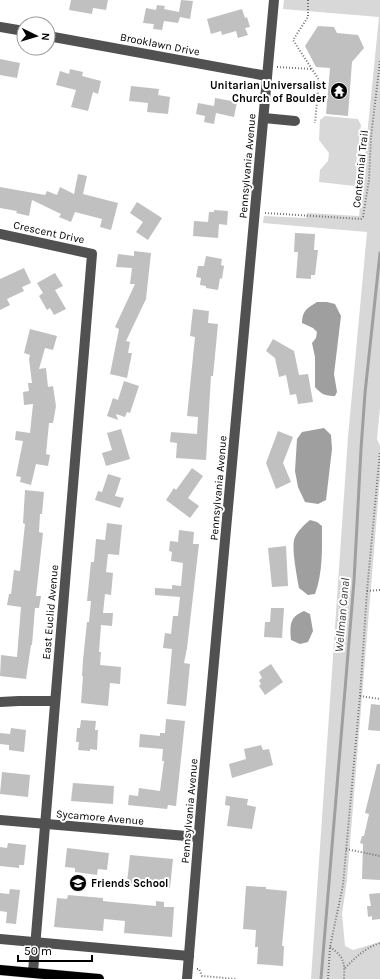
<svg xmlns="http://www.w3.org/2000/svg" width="380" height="979" viewBox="0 0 380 979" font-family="Karla,sans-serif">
<rect width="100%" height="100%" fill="#fff"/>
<g fill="#d8d8d8">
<polygon points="284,0 380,0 380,408 377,439 380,446 380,477 347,880 342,914 345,946 353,950 380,942 380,979 311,979 348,437 367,232 263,223 264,216 306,218 307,213 359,216 379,17 283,9"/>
<polygon points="325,116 358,119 361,125 356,164 357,171 355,186 319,182 320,170 328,161 329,153 319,140 320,120"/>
</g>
<g fill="#9f9f9f">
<path d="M317 302H327L335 304 341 316 334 374 337 392 335 396C325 396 321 394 315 387V357L312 343 316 338 317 332 313 328 302 323C302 311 307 308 317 302Z"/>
<polygon points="324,428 331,435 332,449 326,500 318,504 305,502 298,487 295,471 297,439 302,432"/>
<path d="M310 520 317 522 322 526C322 548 323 573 315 594L308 595 299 588C297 576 292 552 294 540 296 532 304 525 310 520Z"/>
<path d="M304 611 310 614 313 631 308 642 300 644 291 640C290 626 289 617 304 611Z"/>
</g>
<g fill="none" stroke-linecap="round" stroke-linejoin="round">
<polyline stroke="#9f9f9f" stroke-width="3" points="321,979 354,581 361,449 365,393 380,253"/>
</g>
<g fill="#c0c0c0">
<polygon points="71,0 108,0 106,10 93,8 92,14 69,10"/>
<polygon points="181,0 193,1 190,19 180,17 178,23 164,21 162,30 153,29 154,24 143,23 146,8 156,10 157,5 165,6 164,9 179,12"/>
<polygon points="242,9 245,18 247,17 250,27 245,28 248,35 238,38 236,31 222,35 221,31 211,34 207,19"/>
<polygon points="318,26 334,27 337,33 358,35 364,48 352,62 348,116 326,114 330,68 316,67 305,46"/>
<polygon points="0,59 20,63 17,78 0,75"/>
<polygon points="70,69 83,72 82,76 101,81 98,94 93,92 88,111 71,107 76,90 56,85 60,71 69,74"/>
<polygon points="131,86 159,89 158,95 170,97 168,114 147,112 148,103 129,101"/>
<polygon points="215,98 237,102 234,117 216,113 214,124 204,122 205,116 196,114 198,103 214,106"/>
<polygon points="78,174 87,176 83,194 118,203 111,230 100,227 102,219 75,212 71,222 59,217 61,214 32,200 29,216 16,213 17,211 0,208 0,187 45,195 47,191 57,195 60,187 74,194"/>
<polygon points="137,202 162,218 148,240 136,232 143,222 130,213"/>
<polygon points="214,210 228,211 227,225 219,224 218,238 193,236 194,221 208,222 209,212 214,212"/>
<polygon points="295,233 315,234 314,250 318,250 315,275 311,275 311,279 296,278 298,252 294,252"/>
<polygon points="134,251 151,253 146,299 126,341 130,342 128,353 132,353 127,378 110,374 119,329 115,327 135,284 130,284 132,268 116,267 118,254 134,256"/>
<polygon points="206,256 222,259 221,265 224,266 222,279 220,278 218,290 206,288 206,286 200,285 201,278 196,277 198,266 204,266"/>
<polygon points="24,268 31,283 22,287 24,291 7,299 10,305 0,310 0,279"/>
<polygon points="55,273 63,286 55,290 66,309 54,315 50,308 47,310 39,296 43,293 37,283"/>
<polygon points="193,309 209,311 208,323 218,324 213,376 211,376 206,460 176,458 177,443 170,442 171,432 197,434 198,417 187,416 195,337 190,336"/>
<polygon points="30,329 57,336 53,350 45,348 39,369 46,368 48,387 53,386 56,406 53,423 49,423 46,454 50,455 48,466 36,464 31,485 20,482 21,477 16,476 23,441 15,440 16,431 30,433 33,404 24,405 23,392 29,391 28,383 32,383 29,359 30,355 24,353"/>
<polygon points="273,339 294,351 299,375 308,374 313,402 298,404 296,394 290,395 286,375 279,377 275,358 266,351"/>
<polygon points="124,381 139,386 130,413 127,412 125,417 116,414 118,420 107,416 113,398 118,400"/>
<polygon points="121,429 130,459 106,466 102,453 112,450 107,433"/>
<polygon points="278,431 293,437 283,463 291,482 276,489 266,463"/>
<polygon points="192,468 203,476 188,498 199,506 190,518 166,500 174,488 176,490"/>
<polygon points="108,474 121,478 115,496 124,498 120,508 95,500 98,491 102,492"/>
<polygon points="25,490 44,492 42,514 40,514 39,532 43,533 36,596 41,596 39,608 35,608 32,645 31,645 26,679 0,676 1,655 17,657 21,607 7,605 9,594 11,594 14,570 20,571 25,524 23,523"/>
<polygon points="107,523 122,525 119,555 108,554 106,572 113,573 111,595 105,594 103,613 113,613 112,626 101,625 99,652 101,652 100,665 121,667 120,684 110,683 108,706 81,703 83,676 82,676 83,660 87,622 89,622 91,601 87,601 91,562 94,562 96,539 105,540"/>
<polygon points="179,530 194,532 193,544 199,544 187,648 184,663 190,664 186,706 167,704 172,649 163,648 165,633 171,634 173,616 178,616 180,597 155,595 155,588 172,589 172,585 181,586 183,563 171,561 172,552 169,551 170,541 178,542"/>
<polygon points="286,546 288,586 272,587 268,548"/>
<polygon points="271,608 284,608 282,638 264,637 265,622 270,622"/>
<polygon points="271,664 283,682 265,695 259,686 261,684 259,680 262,678 259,672"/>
<polygon points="371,704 380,705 380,731 368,730"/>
<polygon points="166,719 185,721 176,806 168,805 167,809 128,805 129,795 138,796 139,788 160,791 164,761 162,761 163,749 139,747 140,734 160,736 160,733 165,733"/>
<polygon points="81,720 96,721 95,730 98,730 97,750 90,749 90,751 78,750 79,742 76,742 77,728 80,728"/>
<polygon points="11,728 26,730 24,752 9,750 9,745 0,744 0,733 10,734"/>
<polygon points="261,745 263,750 269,749 273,765 232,778 229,764 246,759 244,749"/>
<polygon points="377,764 380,764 380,880 362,879 363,844 360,843 362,836 364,836 369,814 365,813"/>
<polygon points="2,772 30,775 28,797 0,794"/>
<polygon points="73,783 114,786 113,804 71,801"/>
<polygon points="226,796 248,799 247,805 256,807 252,829 227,826 230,806 225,805"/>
<polygon points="8,843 26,845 24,865 19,865 19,868 0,866 0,847 7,848"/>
<polygon points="67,848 109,853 107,870 98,869 97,875 75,872 75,868 65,867"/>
<polygon points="130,855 173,859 170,888 127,883"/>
<polygon points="246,886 266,887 266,889 287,891 282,946 284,946 283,966 257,964 258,947 255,947 256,930 243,929"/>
<polygon points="10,889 20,890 16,924 6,923 7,912 0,911 0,893 9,894"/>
<polygon points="380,893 380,919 372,920 372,916 368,917 367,906 371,906 369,894"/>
<polygon points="68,895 103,898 103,901 112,902 156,906 156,901 164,902 164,907 174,907 172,937 124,933 125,921 104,919 103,931 54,927 57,898 67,899"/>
</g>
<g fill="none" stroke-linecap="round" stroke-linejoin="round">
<g stroke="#dbdbdb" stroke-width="11">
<polyline id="major" points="0,970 99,979"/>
</g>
<g stroke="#737373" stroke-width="2" stroke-dasharray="1 2" stroke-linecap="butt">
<polyline points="308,0 308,17 293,40 319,80 315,123"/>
<polyline points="277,67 312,69"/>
<polyline points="265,213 361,219 363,217 369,180 371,137 380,61"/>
<polyline points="367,591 380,590"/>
<polyline points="360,696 380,699"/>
<polyline points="346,849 380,856"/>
<path d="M330 947C344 957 345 962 344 979"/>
<path d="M345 968C356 957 365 948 380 943"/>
<polyline points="197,969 199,969 202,976 236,979"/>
<polyline points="328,979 330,947 343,885 360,696 367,591 380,451"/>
</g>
<g stroke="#515151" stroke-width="10">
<polyline points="0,27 24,31"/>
<polyline points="48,36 267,76"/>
<polyline points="264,118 295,121"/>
<polyline points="0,234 92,254 33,972"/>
<polyline points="0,702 19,701 55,701"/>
<polyline points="0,820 198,837"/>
<polyline points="0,939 189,956"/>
<polyline points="187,979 203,783 274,0"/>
</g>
<use href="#major" stroke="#000" stroke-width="10"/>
</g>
<defs>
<g id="temple-disc" transform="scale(0.9)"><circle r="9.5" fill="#000" stroke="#fff"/><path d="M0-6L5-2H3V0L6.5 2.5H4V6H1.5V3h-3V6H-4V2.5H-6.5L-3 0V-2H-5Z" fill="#fff"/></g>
<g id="school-disc" transform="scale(0.9)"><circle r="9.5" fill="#000" stroke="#fff"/><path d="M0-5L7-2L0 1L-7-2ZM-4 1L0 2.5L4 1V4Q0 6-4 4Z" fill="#fff"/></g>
</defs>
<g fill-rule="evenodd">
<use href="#temple-disc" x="339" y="91"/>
<use href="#school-disc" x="78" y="883"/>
</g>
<g text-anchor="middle" stroke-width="4" stroke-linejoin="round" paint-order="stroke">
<g font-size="11" fill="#000" stroke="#fff">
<text transform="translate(160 44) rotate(11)" y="4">Brooklawn Drive</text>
<text transform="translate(247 166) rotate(-85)" y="4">Pennsylvania Avenue</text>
<text transform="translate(360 169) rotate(-84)" y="4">Centennial Trail</text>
<text transform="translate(49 232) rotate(12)" y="4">Crescent Drive</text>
<text transform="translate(218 488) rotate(-85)" y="4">Pennsylvania Avenue</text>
<text transform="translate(50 612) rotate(-85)" y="4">East Euclid Avenue</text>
<text transform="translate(189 811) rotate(-85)" y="4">Pennsylvania Avenue</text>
<text transform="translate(100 817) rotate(5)" y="4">Sycamore Avenue</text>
</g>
<g font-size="11" font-weight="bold" fill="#000" stroke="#fff" text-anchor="end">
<text x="326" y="89">Unitarian Universalist<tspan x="326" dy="13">Church of Boulder</tspan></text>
<text x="91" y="887" text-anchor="start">Friends School</text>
</g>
<g font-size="12" font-style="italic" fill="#404040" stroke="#fff">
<text transform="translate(342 615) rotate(-85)" y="4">Wellman Canal</text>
</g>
</g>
<g transform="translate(36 36) rotate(95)"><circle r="19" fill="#ffffff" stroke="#999999"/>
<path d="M0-3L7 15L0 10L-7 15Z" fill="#000000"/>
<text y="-6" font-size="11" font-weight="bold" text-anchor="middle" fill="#000000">N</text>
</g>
<path d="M18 955v6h74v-6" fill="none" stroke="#000000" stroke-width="2"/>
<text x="24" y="955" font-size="12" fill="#000000" stroke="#ffffff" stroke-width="3" paint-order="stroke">50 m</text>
</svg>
